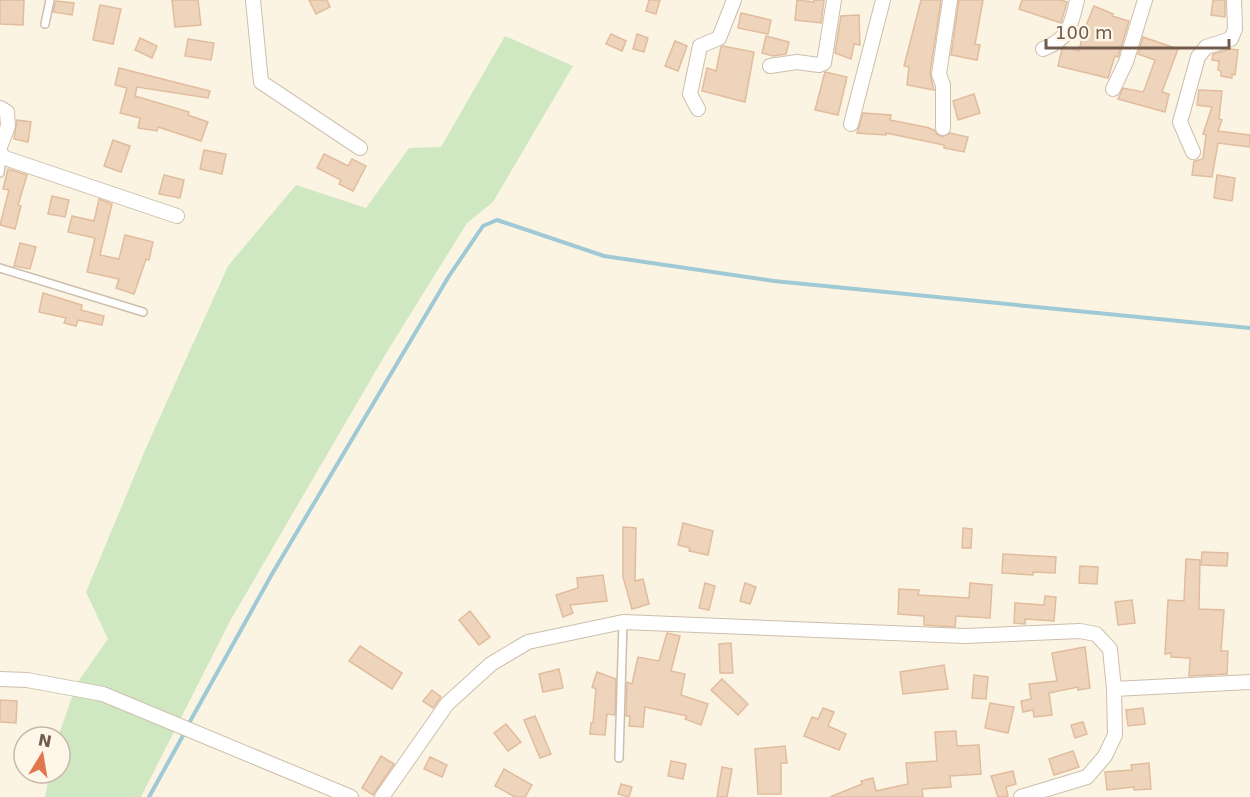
<svg xmlns="http://www.w3.org/2000/svg" width="1250" height="797" viewBox="0 0 1250 797" font-family="'DejaVu Sans',sans-serif">
<rect width="100%" height="100%" fill="#fbf4e3"/>
<polygon fill="#cfe8c2" points="505,36 573,66 493,202 467,223 385,355 230,621 141,797 45,797 50,773 60,773 60,737 58,737 77,683 108,639 86,592 146,448 228,266 296,185 366,208 409,148 441,147"/>
<g fill="none" stroke-linecap="round" stroke-linejoin="round">
<g stroke="#9fc9d5" stroke-width="4">
<polyline points="188,725 272,574 449,276 483,226 497,220 604,256 774,281 1250,328"/>
<polyline points="149,797 185,732"/>
</g>
</g>
<g fill="#efd4bc" stroke="#e1bc9d" stroke-width="1.5">
<polygon points="0,0 24,0 23,25 0,24"/>
<polygon points="172,0 198,0 201,25 175,27"/>
<polygon points="309,0 327,0 330,7 316,14"/>
<polygon points="649,0 660,0 656,14 646,11"/>
<polygon points="797,0 814,2 814,0 824,0 821,23 795,20"/>
<polygon points="921,0 941,0 930,73 934,90 907,85 909,67 904,66"/>
<polygon points="959,0 983,0 975,44 980,45 977,60 951,55"/>
<polygon points="1022,0 1061,0 1067,2 1061,23 1019,9"/>
<polygon points="1213,0 1225,0 1225,17 1211,15"/>
<polygon points="56,1 74,3 72,15 53,12"/>
<polygon points="100,5 121,9 113,44 93,40"/>
<polygon points="1094,6 1113,14 1112,16 1129,21 1118,57 1115,56 1108,78 1058,66 1062,49 1065,47 1079,51 1083,33"/>
<polygon points="741,13 771,20 768,34 738,28"/>
<polygon points="859,15 860,45 854,44 851,59 835,53 841,16"/>
<polygon points="611,34 626,41 622,51 606,44"/>
<polygon points="637,34 648,38 644,52 633,49"/>
<polygon points="766,36 789,42 786,54 773,56 762,53"/>
<polygon points="1143,37 1178,49 1162,92 1169,94 1165,112 1118,99 1123,88 1143,92 1145,88 1155,60 1138,54"/>
<polygon points="140,38 157,46 152,58 135,50"/>
<polygon points="188,39 214,43 211,60 185,56"/>
<polygon points="675,41 687,46 678,71 665,66"/>
<polygon points="723,46 754,52 745,102 702,91 707,68 716,71 721,47"/>
<polygon points="1230,49 1238,50 1235,75 1232,74 1232,78 1221,76 1221,71 1218,70 1219,61 1212,60 1213,54"/>
<polygon points="119,68 210,91 208,98 137,87 135,96 189,112 188,115 208,122 201,141 158,127 157,131 138,128 140,118 120,113 127,88 115,85"/>
<polygon points="825,72 847,77 838,115 815,110"/>
<polygon points="1199,90 1222,91 1219,119 1222,120 1218,131 1250,135 1250,147 1218,143 1212,177 1192,175 1194,161 1203,159 1206,135 1203,134 1212,107 1197,105"/>
<polygon points="974,94 980,113 958,120 953,101"/>
<polygon points="863,113 891,115 890,120 930,128 928,128 934,130 938,135 942,137 950,133 968,137 964,152 944,148 944,145 886,133 886,135 857,133"/>
<polygon points="17,120 31,122 28,142 14,139"/>
<polygon points="113,140 130,146 121,172 104,166"/>
<polygon points="204,150 226,154 222,174 200,169"/>
<polygon points="324,154 348,166 352,159 366,166 353,191 339,184 341,180 317,168"/>
<polygon points="8,169 27,175 18,205 21,206 15,229 0,225 9,190 3,189"/>
<polygon points="164,175 184,180 180,198 159,194"/>
<polygon points="1217,175 1235,178 1232,201 1214,198"/>
<polygon points="52,196 69,200 65,217 48,214"/>
<polygon points="99,199 112,204 100,255 119,259 125,235 153,242 149,260 146,259 134,294 116,288 119,279 87,272 95,238 68,232 72,216 94,221"/>
<polygon points="20,243 36,247 30,269 14,266"/>
<polygon points="43,293 82,305 81,310 104,316 102,325 78,320 76,326 64,323 66,318 39,312"/>
<polygon points="683,523 713,531 708,555 689,551 690,548 678,545"/>
<polygon points="623,527 636,528 635,581 643,579 649,604 636,608 632,609 623,577"/>
<polygon points="963,528 972,529 971,548 962,548"/>
<polygon points="1202,552 1228,553 1227,566 1201,565"/>
<polygon points="1003,554 1056,557 1055,573 1033,572 1033,575 1002,573"/>
<polygon points="1186,559 1200,560 1199,609 1224,610 1221,651 1228,651 1227,674 1189,676 1190,658 1171,657 1171,653 1165,654 1168,600 1184,601"/>
<polygon points="1080,566 1098,567 1097,584 1079,583"/>
<polygon points="603,575 607,601 570,605 573,613 563,617 556,595 578,588 577,578"/>
<polygon points="705,583 715,586 709,610 699,608"/>
<polygon points="745,583 756,587 750,604 740,601"/>
<polygon points="970,583 992,585 990,618 956,616 955,627 924,625 924,616 898,614 899,589 919,590 918,595 969,598"/>
<polygon points="1045,596 1056,597 1054,621 1025,619 1025,624 1014,623 1015,603 1044,605"/>
<polygon points="1132,600 1135,623 1118,625 1115,602"/>
<polygon points="470,611 490,637 479,645 459,620"/>
<polygon points="667,633 680,636 671,671 685,674 681,695 708,704 701,725 685,719 687,716 645,707 643,727 629,726 630,716 626,716 627,682 632,684 638,657 659,661"/>
<polygon points="731,643 733,673 720,673 719,644"/>
<polygon points="360,646 402,673 392,689 349,661"/>
<polygon points="1085,647 1090,688 1078,690 1078,687 1049,693 1052,715 1034,717 1033,710 1023,712 1021,701 1031,699 1029,684 1057,681 1052,653"/>
<polygon points="944,665 948,689 903,694 900,672"/>
<polygon points="559,669 563,688 543,692 539,674"/>
<polygon points="597,672 616,679 615,715 607,714 605,735 590,734 591,723 593,723 596,689 592,687"/>
<polygon points="974,675 988,677 986,699 972,698"/>
<polygon points="722,679 748,704 738,715 711,690"/>
<polygon points="432,690 441,697 433,708 423,701"/>
<polygon points="0,700 17,701 16,723 0,722"/>
<polygon points="990,703 1014,707 1008,733 985,728"/>
<polygon points="823,708 834,712 828,726 846,734 839,750 804,736 812,717 818,719"/>
<polygon points="1143,708 1145,724 1128,726 1126,710"/>
<polygon points="535,716 551,754 540,758 524,720"/>
<polygon points="1083,722 1087,734 1075,738 1071,725"/>
<polygon points="506,724 521,742 508,751 494,733"/>
<polygon points="956,731 957,746 979,745 981,774 950,776 951,787 922,789 923,797 830,797 862,784 861,781 873,778 876,791 908,784 906,763 937,761 935,732"/>
<polygon points="785,746 787,763 781,763 781,794 758,794 755,749"/>
<polygon points="1073,751 1079,767 1054,775 1049,759"/>
<polygon points="381,756 394,764 373,795 362,788"/>
<polygon points="430,757 447,765 442,777 424,769"/>
<polygon points="671,761 686,764 683,779 668,776"/>
<polygon points="1149,763 1151,789 1134,790 1134,787 1107,790 1105,772 1132,770 1131,765"/>
<polygon points="722,767 732,769 727,797 717,797"/>
<polygon points="504,769 532,785 525,797 515,797 495,786"/>
<polygon points="1013,771 1016,784 1006,787 1008,796 998,797 991,776"/>
<polygon points="621,784 632,787 629,797 618,794"/>
</g>
<g fill="none" stroke-linecap="round" stroke-linejoin="round">
<g stroke="#cebead" stroke-width="10">
<g id="lane">
<polyline points="45,24 50,0"/>
<polyline points="0,173 2,157"/>
<polyline points="0,268 143,312"/>
<polyline points="619,758 623,622"/>
</g>
</g>
<g stroke="#cebead" stroke-width="16">
<g id="street">
<polyline points="253,0 261,82 360,148"/>
<path d="M1043 49C1069 39 1071 26 1077 0"/>
<polyline points="770,66 797,62 819,65 824,63 834,0"/>
<polyline points="1113,89 1126,62 1145,0"/>
<polyline points="0,108 7,112 8,126 0,147"/>
<polyline points="698,109 690,94 700,46 719,38 734,0"/>
<polyline points="851,124 883,0"/>
<polyline points="943,128 943,85 939,74 950,0"/>
<polyline points="0,150 2,157 177,216"/>
<polyline points="1193,152 1180,122 1198,57 1206,47 1231,39 1235,29 1234,0"/>
<polyline points="0,679 27,680 103,694 351,797"/>
<polyline points="1114,689 1250,682"/>
<polyline points="382,797 447,704 491,664 528,642 623,622 965,636 1080,631 1096,634 1110,649 1114,689 1115,735 1105,756 1087,777 1021,797"/>
</g>
</g>
<use href="#lane" stroke="#fff" stroke-width="7"/>
<use href="#street" stroke="#fff" stroke-width="14"/>
</g>
<g transform="translate(42 755) rotate(11)"><circle r="28" fill="#fef7e9" stroke="#c6b9a9" stroke-width="1.5"/>
<path d="M0-4.5L10 22L0 15L-10 22Z" fill="#e1784d"/>
<text y="-9" font-size="16" font-weight="bold" text-anchor="middle" fill="#725b4a">N</text>
</g>
<path d="M1046 39v9h183v-9" fill="none" stroke="#725b4a" stroke-width="3"/>
<text x="1055" y="39" font-size="18" fill="#725b4a" stroke="#fef7e9" stroke-width="4.5" paint-order="stroke">100 m</text>
</svg>
